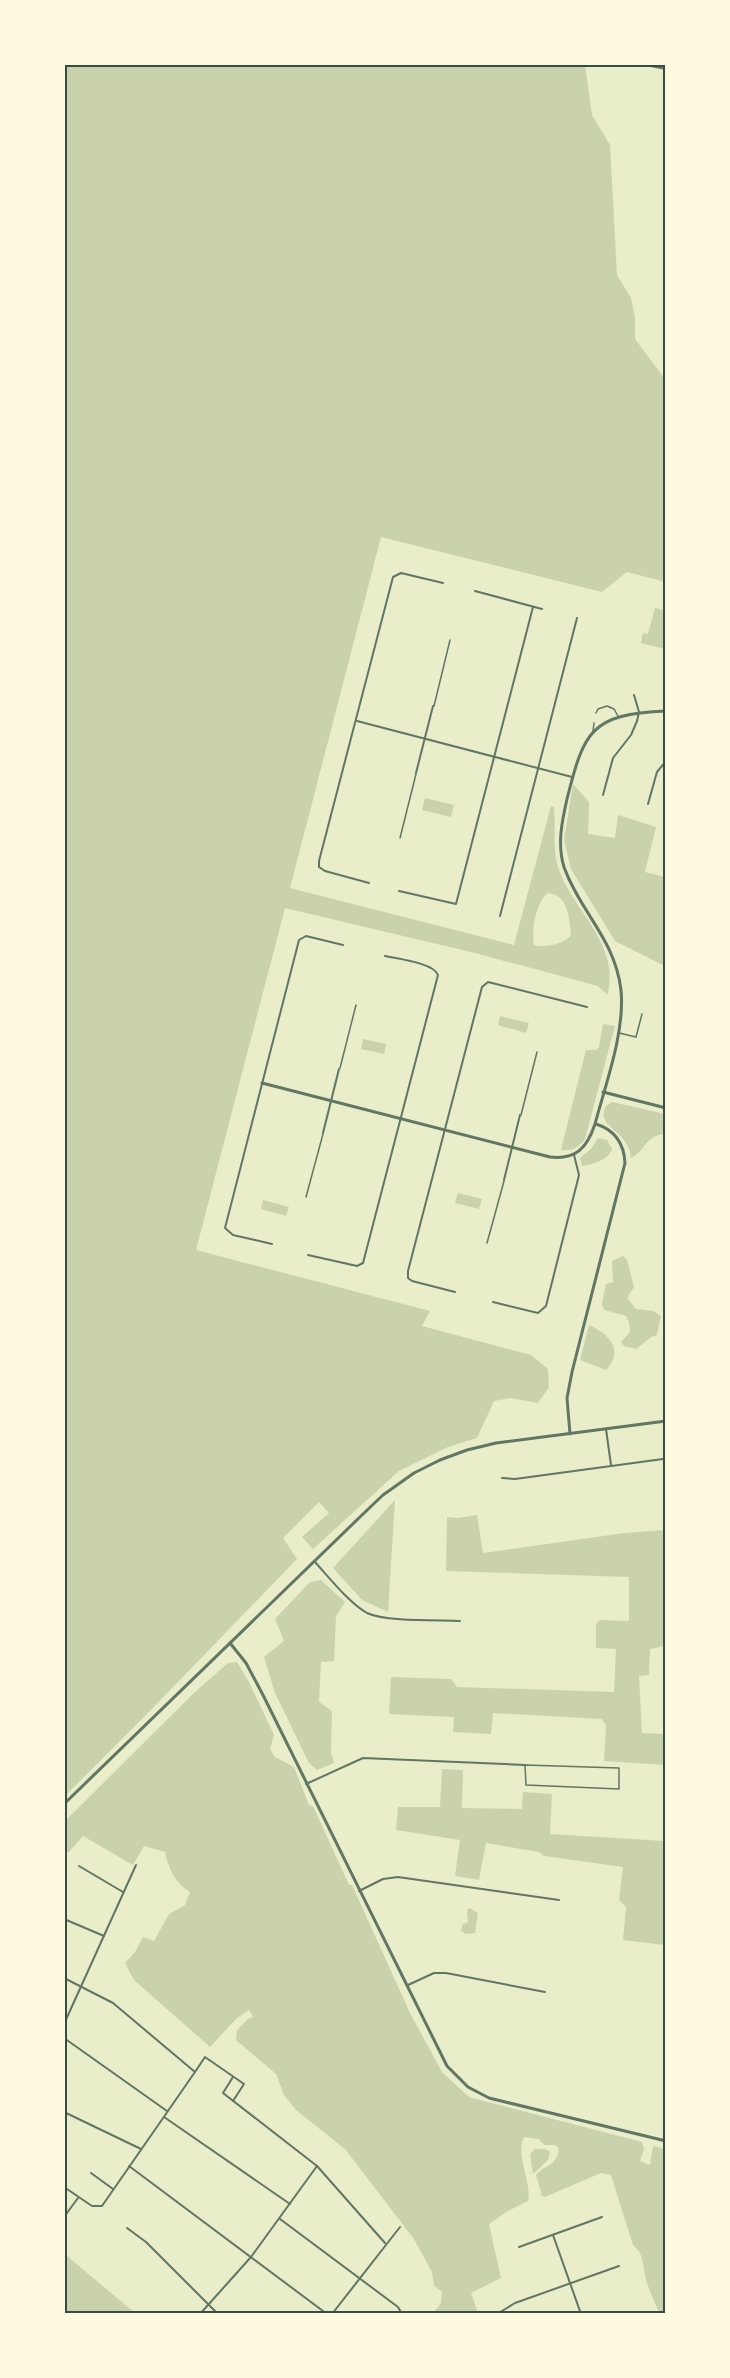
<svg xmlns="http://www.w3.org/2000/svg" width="730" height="2378" viewBox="0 0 730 2378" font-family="Cabin,sans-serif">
<rect width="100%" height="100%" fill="#e9edc9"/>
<g fill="#cad2ad" fill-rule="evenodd">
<path d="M65 64 585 65 592 115 610 145 617 275 631 298 635 318V339L665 379 666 582 627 572 602 592 381 537 290 888 514 945 551 806 554 807C556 827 552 847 558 867 569 901 600 927 608 962 611 973 609 984 608 995L598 986 475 953 285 908 196 1250 430 1311 422 1326 531 1355 548 1369 549 1387 538 1403 511 1398 494 1401 477 1438 448 1447 399 1471 313 1549 302 1537 329 1513 319 1502 283 1538 297 1559 147 1714 65 1796ZM548 893C569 895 569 919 571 935 565 944 544 948 534 945 531 931 536 902 548 893Z"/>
<polygon points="655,608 665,610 665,649 641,643 643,633 648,634"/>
<polygon points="573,784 589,802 588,834 615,838 618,815 656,827 645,872 665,877 665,966 615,941 571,869 564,840"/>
<polygon points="425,798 454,805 451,817 422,810"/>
<polygon points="500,1016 529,1023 526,1033 498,1025"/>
<path d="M603 1024 615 1026 585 1139C578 1148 573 1151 561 1150L586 1050H596L599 1047Z"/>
<polygon points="363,1039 386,1044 384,1054 361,1049"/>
<path d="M612 1102 665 1114V1134C644 1136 646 1151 631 1158 630 1152 629 1147 626 1143 619 1130 596 1123 606 1106Z"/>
<path d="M598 1138 607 1140 612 1149C609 1160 593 1164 582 1166L580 1158 591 1149Z"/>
<polygon points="458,1193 482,1199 479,1209 455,1203"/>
<polygon points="263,1200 289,1207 286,1216 261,1209"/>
<polygon points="623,1256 627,1260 634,1287 627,1298 636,1309 653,1311 661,1316 657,1335 651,1337 636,1349 624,1346 621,1342 630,1332 629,1322 626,1316 604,1310 602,1304 606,1284 613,1282 612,1261"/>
<path d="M589 1325C608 1333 625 1350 606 1370L580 1360Z"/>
<polygon points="395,1500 388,1612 362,1600 333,1568"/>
<polygon points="477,1515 483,1553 625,1533 665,1530 665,1646 650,1649 649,1675 639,1676 642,1733 665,1734 665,1765 604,1761 606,1725 601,1719 493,1713 491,1734 453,1732 454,1717 389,1714 391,1677 451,1679 457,1687 614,1692 616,1649 596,1648 596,1624 600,1620 629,1621 629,1577 446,1571 447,1517 458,1518"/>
<polygon points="321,1580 345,1602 336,1616 334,1661 321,1662 319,1702 332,1711 331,1753 334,1763 317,1770 309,1763 275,1693 264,1657 284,1641 275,1619 310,1582"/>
<path d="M237 1662 249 1682 274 1735 270 1749 275 1757 294 1767 309 1805 313 1806 349 1885H352L410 2013 442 2072 469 2097 642 2142 644 2149 640 2161 650 2165 653 2146 665 2149V2313L659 2312C654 2301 648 2288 645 2276 643 2264 644 2254 633 2245L611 2175 601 2173 545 2197 542 2196 536 2175C546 2163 556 2168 559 2148L555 2145H544L539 2139 524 2137C515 2158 532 2180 528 2201L506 2212 489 2224 501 2278 471 2293 478 2313H433L441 2303 442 2292 434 2286 432 2272 414 2239 345 2149 296 2110 284 2095 276 2074 236 2040 237 2030 248 2019 253 2017 249 2010 237 2018 210 2047 134 1980 125 1963 135 1952 143 1937 154 1941 169 1914 185 1905 190 1892C175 1883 168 1868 165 1852L144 1846 133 1865 83 1836 69 1852H65V1821L194 1693 228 1663Z"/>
<polygon points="442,1769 463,1770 462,1808 522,1809 523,1792 552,1794 550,1834 665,1841 665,1945 623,1940 626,1907 619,1900 623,1867 544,1856 539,1852 486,1843 479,1880 455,1876 460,1840 396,1830 398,1807 440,1807"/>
<polygon points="470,1908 478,1913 475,1933 465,1934 461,1930 463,1924 468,1922 467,1910"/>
<polygon points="535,2149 545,2149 550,2152 548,2160 533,2174 530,2154"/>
<polygon points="67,2256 135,2313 65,2313 64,2260"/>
</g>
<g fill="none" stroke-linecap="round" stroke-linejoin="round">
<g stroke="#617663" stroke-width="1.5">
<polyline points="434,706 450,640"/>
<polyline points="596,713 598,709 607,706 614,709 618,716"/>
<polyline points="593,731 594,723"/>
<polyline points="400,838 416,774"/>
<polyline points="619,1033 636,1037 642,1014"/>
<polyline points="340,1068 356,1005"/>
<polyline points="521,1115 537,1052"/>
<polyline points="306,1197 323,1134"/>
<polyline points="487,1243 504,1181"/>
<polygon points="525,1765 619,1768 619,1789 526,1785"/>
</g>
<g stroke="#617663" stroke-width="2">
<polyline points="641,64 666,69"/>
<polyline points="475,591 542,609"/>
<polyline points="357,721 572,777"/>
<polyline points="416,773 433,706"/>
<polyline points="603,795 613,758 631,735 637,721 639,712 634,695"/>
<polyline points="648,804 657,772 666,761"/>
<polyline points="369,883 325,871 319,867 319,861 393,577 401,573 443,583"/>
<polyline points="399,891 456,904 533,607"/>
<polyline points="500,916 577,618"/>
<polyline points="323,1133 339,1069"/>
<polyline points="504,1180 520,1115"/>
<polyline points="272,1244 233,1235 225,1228 299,940 306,936 343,945"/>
<path d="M308 1255 357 1266 363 1263 438 975C434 963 398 959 385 956"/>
<polyline points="455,1292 412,1281 408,1278 408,1271 482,987 488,982 587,1007"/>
<polyline points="493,1302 538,1313 546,1306 579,1175 574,1155"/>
<polyline points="606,1429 611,1465"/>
<polyline points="502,1478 515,1479 663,1459"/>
<path d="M314 1561C328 1576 349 1603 367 1613 386 1622 437 1620 460 1621"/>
<polyline points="306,1784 363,1758 525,1765"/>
<polyline points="79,1866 123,1892"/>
<polyline points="359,1891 383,1879 398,1877 559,1900"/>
<polyline points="64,1919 104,1936"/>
<polyline points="64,1978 113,2003 195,2072 102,2206 92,2206 64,2187"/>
<polyline points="408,1985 434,1973 446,1973 545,1992"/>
<polyline points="64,2024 136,1865"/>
<polyline points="64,2038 167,2111"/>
<polyline points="195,2072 205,2057 244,2084 233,2101"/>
<polyline points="233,2077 223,2093 317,2166 385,2243"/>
<polyline points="64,2112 141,2149"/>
<polyline points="164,2117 290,2204"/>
<polyline points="129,2166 327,2314"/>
<polyline points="91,2173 113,2189"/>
<polyline points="64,2217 78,2198"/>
<polyline points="280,2219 398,2307 402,2314"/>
<polyline points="127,2228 146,2242 218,2314"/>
<polyline points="553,2235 581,2314"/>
<polyline points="519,2247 602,2217"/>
<polyline points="200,2314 251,2257 317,2166"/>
<polyline points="332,2314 400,2227"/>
<polyline points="497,2314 515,2303 619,2266"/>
<polyline points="633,2314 635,2312"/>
</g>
<g stroke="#617663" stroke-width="3">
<path d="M262 1083 550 1157C576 1160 587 1148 595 1124 606 1083 625 1032 621 990 615 939 580 912 564 867 557 844 562 821 567 799 584 731 591 714 666 711"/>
<polyline points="603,1092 666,1108"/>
<path d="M570 1434 567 1398 572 1372 625 1163C624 1144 615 1130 596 1124"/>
<polyline points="230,1643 246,1663 263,1695 447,2066 468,2087 489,2098 666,2141"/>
<polyline points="64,1804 362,1515 383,1495 414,1473 440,1460 467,1450 496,1443 666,1421"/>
</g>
</g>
<rect width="730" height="2378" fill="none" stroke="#fefae0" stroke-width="132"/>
<rect x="66" y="66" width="598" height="2246" fill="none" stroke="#344e41" stroke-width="2"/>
</svg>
